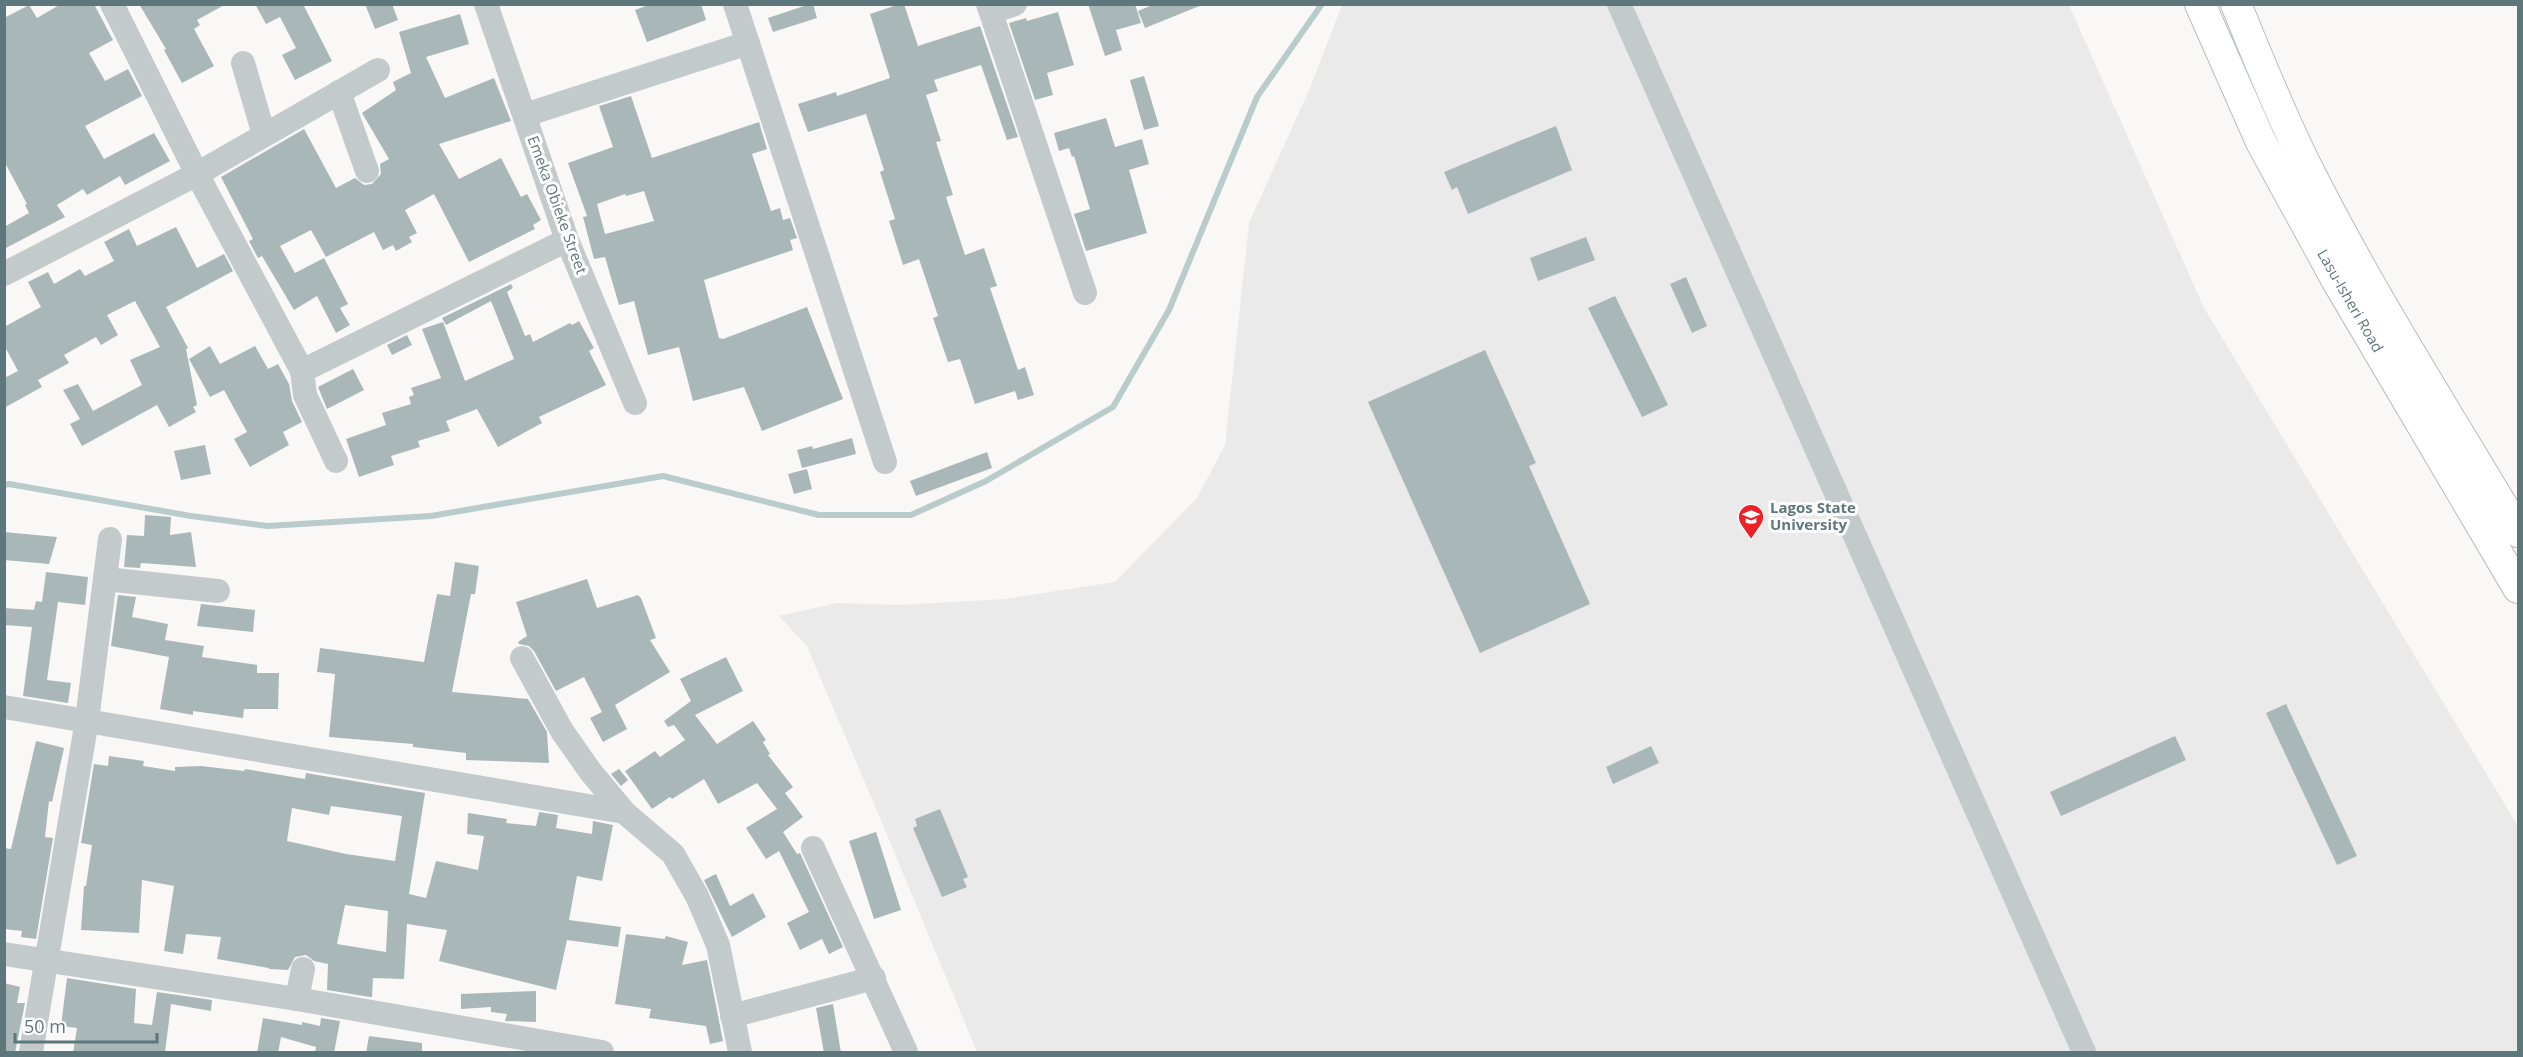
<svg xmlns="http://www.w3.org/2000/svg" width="2523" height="1057" viewBox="0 0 2523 1057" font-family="'Open Sans',sans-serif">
<rect width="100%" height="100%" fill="#f9f8f6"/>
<polygon fill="#e9eae9" points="1342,5 2069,5 2204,308 2518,826 2518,1052 977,1052 893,849 807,646 779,616 837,603 900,605 1005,599 1115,582 1197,498 1225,445 1249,223 1310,88"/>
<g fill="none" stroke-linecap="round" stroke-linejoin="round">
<polyline stroke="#b9cbcb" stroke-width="6" points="4,485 9,484 191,516 268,526 431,516 663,476 819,515 911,515 986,481 1113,407 1169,310 1257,97 1322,4"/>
</g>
<g fill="#aab7b9" fill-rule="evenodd">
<polygon points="61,4 94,4 113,40 89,53 105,81 128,69 142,96 85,126 104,159 154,133 170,161 125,185 120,176 87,195 83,189 57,205 65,217 4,249 4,227 29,213 25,205 27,204 4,161 4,18 29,5 37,18"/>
<polygon points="139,4 226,4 197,20 200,25 194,29 214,66 182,83 164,50 166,49"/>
<polygon points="255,4 303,4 332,61 295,80 282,55 296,48 280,17 266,24"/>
<polygon points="365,4 392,4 398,20 375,29"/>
<polygon points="651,4 701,4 706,20 647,42 635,10"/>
<polygon points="810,4 813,4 817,18 773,32 768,18"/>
<polygon points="900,4 904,4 918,46 980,26 1018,137 1007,140 981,65 934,80 938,91 926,95 941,141 936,142 953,195 946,197 965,255 984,248 997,286 990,288 1018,370 1025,367 1034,395 1018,400 1015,391 975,404 960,359 948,362 933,318 938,316 919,259 903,265 889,221 895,219 880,172 884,170 866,114 808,132 798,104 836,92 837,96 890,78 870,14"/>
<polygon points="1088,4 1135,4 1141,23 1116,30 1122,50 1105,56"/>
<polygon points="1155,4 1201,4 1202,5 1145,28 1138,11"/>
<polygon points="1058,12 1074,65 1047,73 1053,95 1035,100 1009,23 1026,18 1027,21"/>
<polygon points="460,14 469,44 426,57 445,98 494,78 511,121 439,144 459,179 501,158 521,197 527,194 541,220 533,225 535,229 469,262 434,194 405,210 417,233 409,237 412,242 396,251 393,245 383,250 374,232 326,257 311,230 280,246 295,273 324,258 348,304 340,308 350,325 336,333 317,296 294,310 262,256 258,258 249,241 253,239 221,177 304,129 336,188 355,178 364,185 372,184 381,174 380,164 389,159 362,113 396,90 393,82 411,73 399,32"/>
<polygon points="1144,76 1159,126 1144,130 1130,80"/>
<path d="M631 96 652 158 759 122 767 149 752 154 771 211 780 208 783 220 790 218 797 238 790 240 793 250 704 280 719 338 723 339 807 307 843 399 762 431 744 387 693 401 679 347 648 355 634 301 619 305 605 257 594 259 583 217 587 216 568 163 613 147 599 106ZM644 191 654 221 605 234 597 204 625 194 626 196Z"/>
<polygon points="1106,118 1115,147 1142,139 1149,164 1129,170 1147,233 1086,251 1074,214 1090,209 1074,156 1072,157 1069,148 1059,151 1054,133"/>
<polygon points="1556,126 1572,170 1468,214 1457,187 1452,190 1444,172"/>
<polygon points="176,227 197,268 224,254 233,271 166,307 188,348 186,349 197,405 193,407 196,412 169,427 157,405 82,446 70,424 80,419 63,390 78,384 93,411 142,385 130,360 160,347 135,301 107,315 118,335 101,345 96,337 64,355 69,363 38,380 42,387 4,408 4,378 18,371 4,345 4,327 41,307 28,282 48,272 54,284 80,269 85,276 114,261 104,242 129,229 137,246"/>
<polygon points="1586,237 1595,260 1538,281 1530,258"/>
<polygon points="1686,277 1707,326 1692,333 1670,284"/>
<polygon points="511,284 513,288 507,292 525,336 530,334 533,342 570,323 572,325 579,321 594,348 589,351 606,385 539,417 542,423 498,447 477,409 446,421 450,431 418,441 420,447 391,456 394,465 359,477 346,439 386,425 382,413 411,404 409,397 414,395 411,388 441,378 422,329 443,322 465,381 514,359 491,301 446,325 442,318"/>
<polygon points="1615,296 1668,405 1642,417 1588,308"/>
<polygon points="407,335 412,345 392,355 387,345"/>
<polygon points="210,346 220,364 255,346 268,369 278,364 289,384 292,401 302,422 283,432 289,445 250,467 234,439 247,432 224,390 210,397 189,359"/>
<polygon points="1485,350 1536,463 1529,466 1590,604 1480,653 1368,402"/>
<polygon points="353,369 364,390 327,409 318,387"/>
<polygon points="852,438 856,454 802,468 797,450 812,446 813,449"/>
<polygon points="205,445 211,474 181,480 174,451"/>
<polygon points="987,452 992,468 916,496 910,481"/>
<polygon points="807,469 812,489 794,494 788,474"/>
<polygon points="145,515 171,517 170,535 191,532 196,567 141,563 140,568 124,567 127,535 144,536"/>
<polygon points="4,532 57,537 49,564 4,560"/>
<polygon points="455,562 479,566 475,594 471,594 452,692 528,699 547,732 549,763 466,760 466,753 413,747 413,744 329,737 335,674 317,672 320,648 424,662 437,594 450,596"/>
<polygon points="46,572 88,577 85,605 58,602 47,680 71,683 68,703 23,696 32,627 4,625 4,608 34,610 36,601 42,602"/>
<polygon points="587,579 597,608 638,595 641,598 656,638 650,640 670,672 615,705 627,729 603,742 590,718 602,712 584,677 556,691 534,651 529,646 519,644 518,642 527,636 516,602"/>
<polygon points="118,595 136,597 132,617 168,624 165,640 204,646 202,657 257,665 257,673 279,673 278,709 244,709 243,718 193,711 193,715 160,709 169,657 111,646"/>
<polygon points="201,604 255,610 253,632 197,626"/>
<polygon points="726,657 743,691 695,715 717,744 753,721 766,740 763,742 770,754 768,755 793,787 785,793 803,817 783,832 797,854 800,853 843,947 829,954 822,939 800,950 787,923 809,912 779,851 766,859 746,828 777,809 757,783 718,804 704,779 672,799 670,797 652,809 625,771 655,751 660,757 685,740 674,725 668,727 664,721 691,701 680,679"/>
<polygon points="2286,704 2357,856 2337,865 2266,713"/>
<polygon points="2175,736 2186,760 2061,816 2050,792"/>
<polygon points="36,741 64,748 52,802 49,801 45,837 53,838 36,939 21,937 22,931 4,929 4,848 11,849"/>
<polygon points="1651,746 1659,763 1613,784 1606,767"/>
<path d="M109 756 144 761 143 766 175 771V767L201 766 244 771 245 769 305 779 306 773 425 793 409 894 426 898 436 861 478 870 484 836 467 834 468 813 507 819 506 823 536 826 539 812 558 815 556 828 592 834 593 821 613 825 602 881 577 876 569 920 621 927 618 947 567 940 556 990 439 961 447 930 407 924 404 979 373 978 372 997H370L327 990 328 964 314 961 306 955 295 957 288 970 269 969V968L217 959 221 937 186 934 183 954 164 951 174 886 142 880 139 933 81 930 84 886H86L92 845 81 843 94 764 108 766ZM331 806 402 816 395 861 346 854 287 841 292 808 329 815ZM345 905 388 911 386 952 337 944Z"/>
<polygon points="619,769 628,780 621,786 611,774"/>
<polygon points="940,809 968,877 963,879 967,887 942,897 913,828 917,826 915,819"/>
<polygon points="876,832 901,910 874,919 849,841"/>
<polygon points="716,874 730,906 753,893 766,917 732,937 704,880"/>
<polygon points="626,934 665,939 666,936 688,942 682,965 707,960 723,1041 710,1044 706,1026 649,1018 651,1009 615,1004"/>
<polygon points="67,978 136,989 134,1023 152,1025 157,992 212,1000 211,1011 171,1004 165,1053 73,1053 77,1028 61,1026"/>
<polygon points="4,983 20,987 17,1003 25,1003 15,1053 4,1053"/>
<polygon points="536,991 536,1022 505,1021 507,1014 491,1012 491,1007 461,1009 461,994"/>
<polygon points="833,1004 841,1053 824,1053 816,1008"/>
<polygon points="263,1018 302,1025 302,1022 320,1026 321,1018 340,1021 334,1053 315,1053 316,1047 281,1037 278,1053 257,1053"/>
<polygon points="369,1036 422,1043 422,1053 366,1053"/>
</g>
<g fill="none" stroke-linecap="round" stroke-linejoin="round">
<g stroke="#b7bec0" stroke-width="32">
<g id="major">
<polyline points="2200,4 2261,142 2337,281 2518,588"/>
<path d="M2236 4C2258 58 2279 111 2305 163 2368 290 2446 410 2518 532"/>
</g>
</g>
<g stroke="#c3cacc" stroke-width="24">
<polyline points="112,4 197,174 302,371 567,240"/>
<polyline points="486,4 567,240 635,403"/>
<polyline points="735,4 885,462"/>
<polyline points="988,4 1085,293"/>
<polyline points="1619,4 2084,1052"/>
<polyline points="991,12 1015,4"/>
<polyline points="243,63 264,135"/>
<polyline points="339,92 367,171"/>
<polyline points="525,115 748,43"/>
<polyline points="4,274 197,174 378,70"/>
<polyline points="302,371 305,395 336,461"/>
<polyline points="105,579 218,591"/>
<polyline points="522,658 562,731 590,771 624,812 673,854 697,896 718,945 740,1052"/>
<polyline points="4,707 624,812"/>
<polyline points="813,848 906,1052"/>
<polyline points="4,954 297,999 602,1052"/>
<polyline points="297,999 303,969"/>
<polyline points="732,1016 874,978"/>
<polyline points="31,1052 87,720 110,539"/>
</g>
<use href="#major" stroke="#fff" stroke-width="30"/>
</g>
<defs>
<g id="university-pin" transform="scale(1.35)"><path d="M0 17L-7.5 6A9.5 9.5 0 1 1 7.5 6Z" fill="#ed2126" stroke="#fff"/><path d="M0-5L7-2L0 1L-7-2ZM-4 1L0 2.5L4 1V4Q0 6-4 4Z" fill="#fff"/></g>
</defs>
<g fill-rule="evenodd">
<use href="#university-pin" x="1751" y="517"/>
</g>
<g text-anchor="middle" stroke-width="6" stroke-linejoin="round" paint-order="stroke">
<g font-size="15" fill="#5e777c" stroke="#fff">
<text transform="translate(557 205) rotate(70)" y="5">Emeka Obieke Street</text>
<text transform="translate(2350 301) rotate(60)" y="5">Lasu-Isheri Road</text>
</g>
<g font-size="15" font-weight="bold" fill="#5e777c" stroke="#fff" text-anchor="start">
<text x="1770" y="513">Lagos State<tspan x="1770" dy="17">University</tspan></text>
</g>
</g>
<rect width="2523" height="1057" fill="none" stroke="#5e777c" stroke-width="12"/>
<path d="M15 1033v9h142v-9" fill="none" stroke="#5e777c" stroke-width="3"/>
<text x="24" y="1033" font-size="18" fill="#5e777c" stroke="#ffffff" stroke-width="4.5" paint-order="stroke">50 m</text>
</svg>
